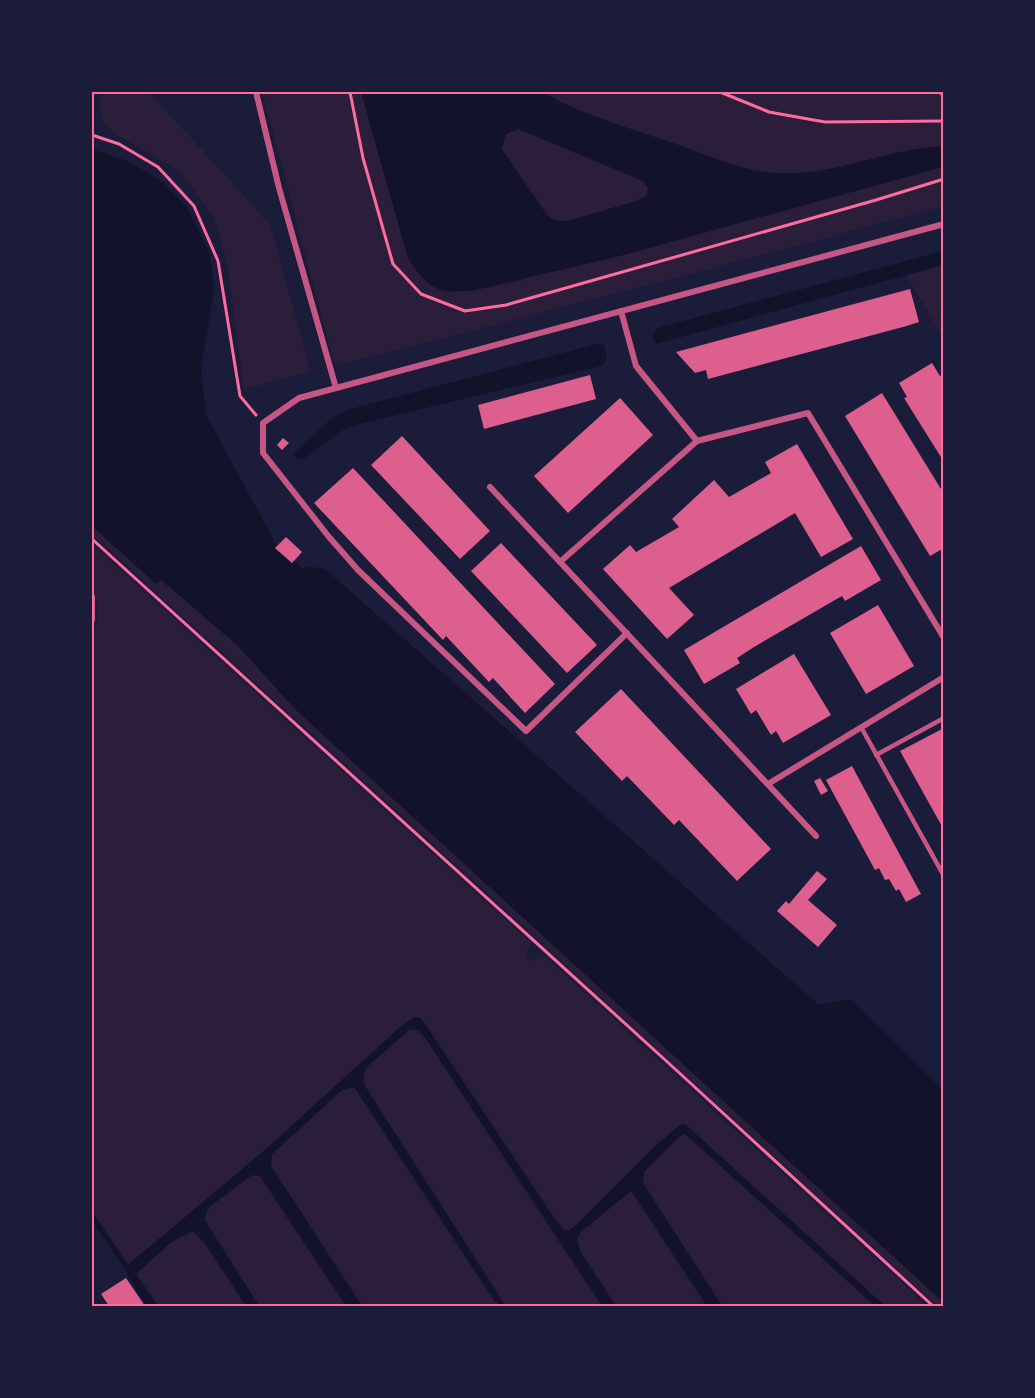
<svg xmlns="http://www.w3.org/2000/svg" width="1035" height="1398" viewBox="0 0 1035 1398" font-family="Jost,sans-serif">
<rect width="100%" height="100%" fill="#1b1b3a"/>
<g fill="#2a1e3b">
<polygon points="104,92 149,92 270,224 311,372 244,389 227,262 214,219 181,172 112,132 102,119 99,100"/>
<polygon points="262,92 361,92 408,258 439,290 452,292 475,290 525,280 456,92 943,92 943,206 771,253 335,366"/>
<polygon points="943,265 943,337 906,275"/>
<polygon points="92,526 156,584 161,579 237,645 296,710 937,1295 943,1302 943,1306 937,1306 487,893 92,534"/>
<path d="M92 544 530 942 526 956 532 961 541 956 547 958 927 1306H885L685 1124 654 1147 575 1226 569 1230H564L552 1215 421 1018 415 1017 398 1029 265 1150 129 1264 92 1215V636C103 609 95 604 92 579 90 568 92 556 92 544Z"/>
<path d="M414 1029 424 1036 602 1306H362L271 1166 272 1154 342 1090 354 1087 495 1301 499 1297 365 1086C362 1077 363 1072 369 1065L409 1030Z"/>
<polygon points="685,1134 688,1135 875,1306 722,1306 643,1183 644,1172 680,1136"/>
<polygon points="252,1175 260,1176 346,1306 259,1306 204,1219 209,1207"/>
<polygon points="631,1190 707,1306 616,1306 580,1251 577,1238 582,1231"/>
<polygon points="193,1231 203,1241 246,1306 158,1306 136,1274 170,1243"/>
</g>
<g fill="#12122b" fill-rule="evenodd">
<path d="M361 92H542C584 116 633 129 679 145 707 155 737 169 767 172 780 174 795 173 808 172 854 167 897 148 943 146V167L620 256 475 290C439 294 428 290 408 258ZM518 129 643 181 648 188 646 196 636 201 567 221 554 220 547 215 502 149 506 134Z"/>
<polygon points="92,149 130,162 164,183 187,208 210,254 214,290 201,368 206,415 277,546 275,549 291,563 294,560 303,569 306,566 325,569 819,1005 851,999 943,1090 943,1302 296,710 237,645 161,580 156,584 92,526"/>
<polygon points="943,251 943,265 656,344 652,337 657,328"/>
<polygon points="597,344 604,345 607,359 601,366 359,424 341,431 305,458 298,460 294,454 331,419 347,410"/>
<path d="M415 1017 421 1018 552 1215 564 1230H569L575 1226 654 1147 681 1124H685L885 1306H875L685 1134 680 1136 644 1172 643 1183 722 1306H707L631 1191 582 1231 577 1238 580 1251 616 1306H602L424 1036C419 1030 416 1028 409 1030L369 1065C363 1072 362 1077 365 1086L500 1297 495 1302 354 1087 342 1090 272 1154 271 1166 362 1306H346L260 1176 252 1175 209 1207 204 1219 259 1306H246L203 1241 193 1231 170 1243 136 1274 158 1306H147L127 1275 129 1264 265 1150 398 1029Z"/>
</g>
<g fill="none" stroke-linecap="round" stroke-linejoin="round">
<g stroke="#12122b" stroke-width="5">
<polyline points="92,1216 128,1269"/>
<polyline points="498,1299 502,1306"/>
</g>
</g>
<g fill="#dd5f8e">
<polygon points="910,289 919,322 903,327 708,379 706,370 695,373 676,352"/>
<polygon points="932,363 940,376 942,375 944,377 944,462 904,398 907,397 899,383"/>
<polygon points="590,375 596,399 484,429 478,405"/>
<polygon points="882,393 944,494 944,548 930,556 845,416"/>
<polygon points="620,398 653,435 568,513 534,476"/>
<polygon points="402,436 490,531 460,559 371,465"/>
<polygon points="283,438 289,443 282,450 277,445"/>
<polygon points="797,444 853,539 821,557 795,513 669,588 694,615 667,639 603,569 630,545 636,552 679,527 672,519 714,480 729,497 771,473 765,462"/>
<polygon points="353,468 555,684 525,713 493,678 489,682 446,636 443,640 314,503"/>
<polygon points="286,537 302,552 292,563 275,548"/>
<polygon points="501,543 597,645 567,673 471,571"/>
<polygon points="861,546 881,580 845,601 842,596 754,647 737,658 740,663 704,684 684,650"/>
<polygon points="878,605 914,666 866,694 830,633"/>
<polygon points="794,654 831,715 783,743 776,731 771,735 756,710 751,714 736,689"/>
<polygon points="621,689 771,849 737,881 679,820 674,825 627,776 622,781 575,732"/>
<polygon points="944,728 944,830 900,751"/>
<polygon points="852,766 921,894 906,902 899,889 896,891 889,879 885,880 879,868 875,870 826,780"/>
<polygon points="820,778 828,791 821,795 814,781"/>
<polygon points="817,871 827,879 808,900 837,925 818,947 777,911 786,901 789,904"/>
<polygon points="126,1278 145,1306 109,1306 101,1294"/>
</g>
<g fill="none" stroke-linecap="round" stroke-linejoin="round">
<g stroke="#ff6b9d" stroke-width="3">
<polyline points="350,92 363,158 393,264 421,294 465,311 506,305 876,200 944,179"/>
<polyline points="720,92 769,112 825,122 944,121"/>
<polyline points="940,92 944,97"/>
<polyline points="92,135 119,144 158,167 194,206 218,261 240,396 256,415"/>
<polyline points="92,539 674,1068 933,1306"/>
</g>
<g stroke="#c65784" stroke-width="4.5">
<polyline points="861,727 944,876"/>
<polyline points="876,755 944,718"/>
</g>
<g stroke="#c65784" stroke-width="6">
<polyline points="256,92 279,188 336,388"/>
<polyline points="621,311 636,366 697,441 808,413 944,638"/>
<polyline points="490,487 816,836"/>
<polyline points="560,562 697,441"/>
<polyline points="92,597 92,620"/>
<polyline points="627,633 526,731 358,570 329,537 263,453 263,423 299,398 944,224"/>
<polyline points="768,784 944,677"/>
</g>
</g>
<rect width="1035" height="1398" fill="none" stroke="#1b1b3a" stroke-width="186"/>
<rect x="93" y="93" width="849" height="1212" fill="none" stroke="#ff6b9d" stroke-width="2"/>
</svg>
